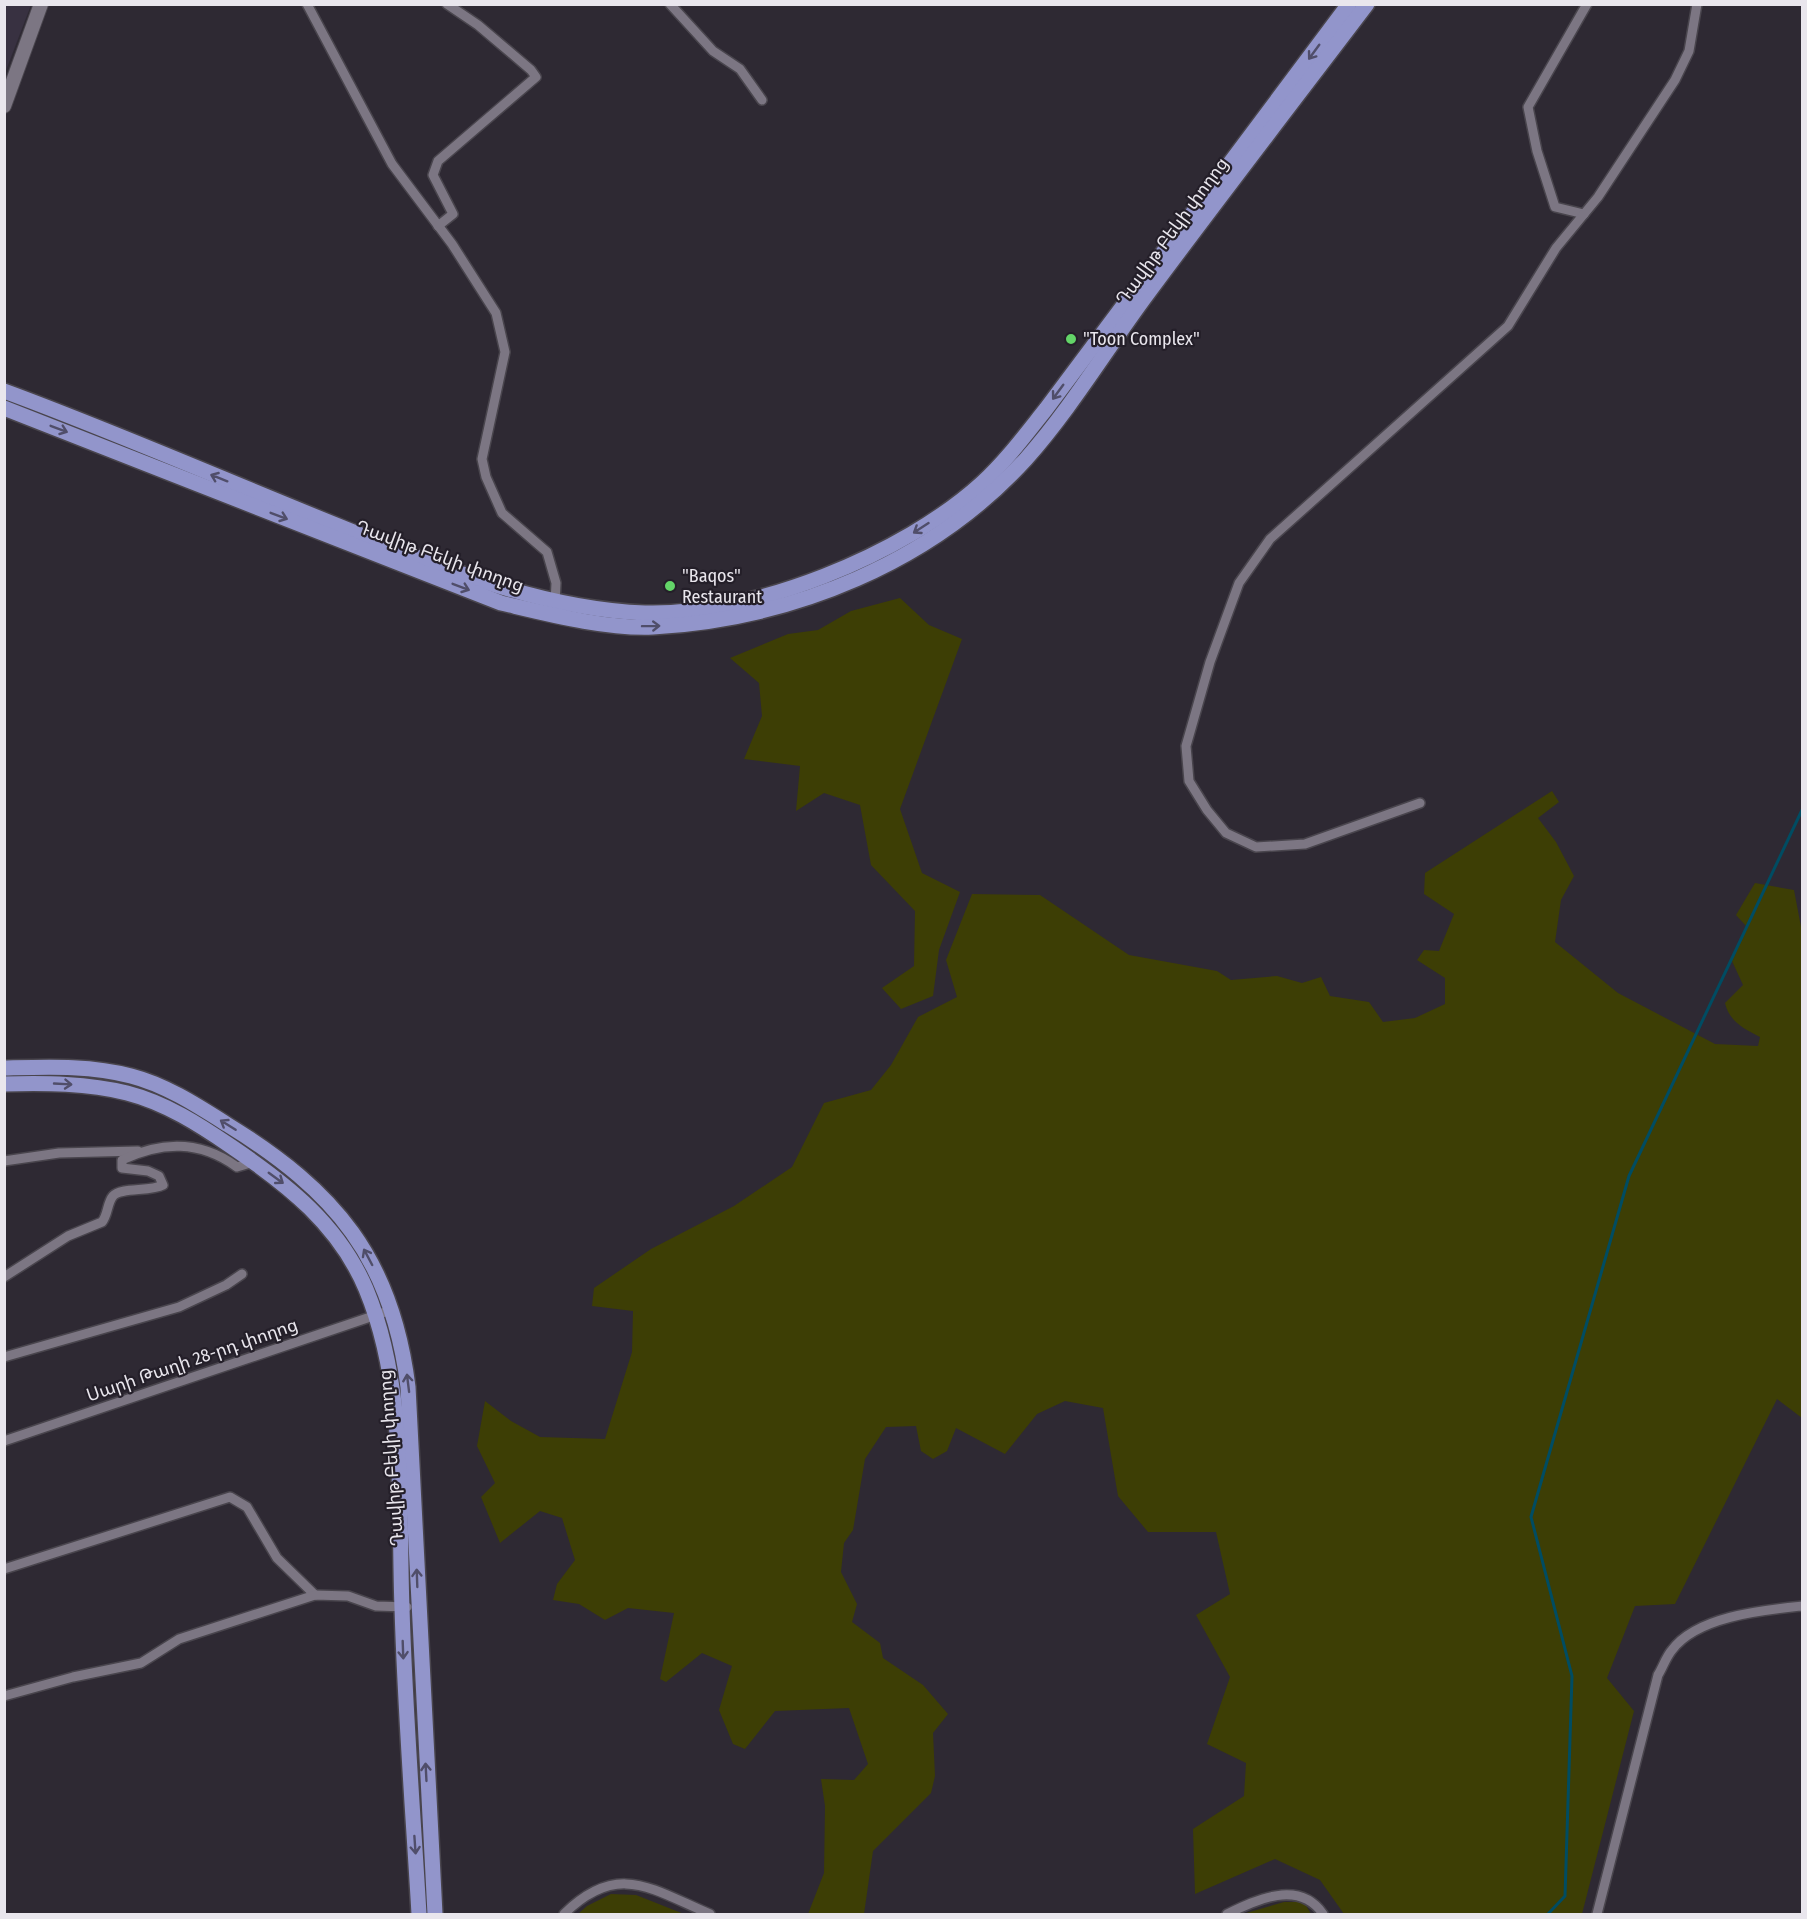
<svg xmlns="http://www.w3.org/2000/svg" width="1807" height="1919" viewBox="0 0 1807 1919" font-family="'Fira Sans Condensed','Noto Sans Armenian',sans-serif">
<rect width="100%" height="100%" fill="#2e2933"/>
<polygon fill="#383141" points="5,4 31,5 5,73 4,5"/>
<g fill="#3d3e05">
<polygon points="900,598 929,625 962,639 900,809 922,873 960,892 939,950 933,996 901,1009 882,988 914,966 915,911 871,865 860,805 824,793 796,811 800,766 744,759 762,716 759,683 730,658 788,634 818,630 851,611"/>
<path d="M1552 791 1559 802 1538 818 1556 842 1574 876 1561 900 1555 942 1618 993 1715 1044 1758 1046 1760 1037C1744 1029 1729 1021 1725 1003L1743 985 1732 961 1747 927 1736 915 1755 883 1794 890 1802 932V1418L1777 1399 1675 1604 1635 1606 1607 1678 1634 1711 1582 1914H1344L1320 1880 1275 1859 1195 1894 1193 1829 1244 1796 1246 1763 1207 1744 1230 1677 1196 1615 1230 1594 1216 1532H1148L1118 1496 1103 1408 1065 1401 1037 1414 1005 1454 956 1428 947 1451 933 1459 921 1451 916 1426 886 1427 865 1459 853 1530 844 1543 841 1572 857 1604 852 1622 880 1643 883 1658 923 1685 948 1714 933 1733 935 1776 931 1793 873 1851 864 1914H808L824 1873 825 1806 821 1779 854 1780 868 1764 849 1708 775 1711 745 1749 733 1744 719 1710 732 1666 702 1653 666 1682 660 1679 674 1613 628 1608 605 1620 579 1604 553 1600 557 1584 575 1560 562 1518 540 1511 500 1543 481 1497 495 1483 477 1446 485 1401 511 1421 540 1437 605 1439 632 1352 633 1311 592 1306 594 1288 651 1249 734 1206 792 1167 824 1103 871 1090 891 1065 918 1017 957 997 946 960 972 894 1040 895 1129 955 1217 971 1231 980 1277 976 1302 983 1321 977 1330 996 1369 1002 1383 1022 1415 1018 1445 1004V978L1417 960 1424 950 1439 951 1454 914 1424 894 1425 873Z"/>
<polygon points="611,1894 636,1895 684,1914 578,1914 587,1906"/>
<polygon points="1284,1902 1304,1902 1311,1914 1243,1914"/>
</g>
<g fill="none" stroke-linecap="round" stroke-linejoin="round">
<polyline stroke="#004c62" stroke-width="3" points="1548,1914 1565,1896 1572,1676 1531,1517 1629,1176 1802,810"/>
<g stroke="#49454d" stroke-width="12">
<g id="street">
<polyline points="307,4 392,164 452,244 496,313 505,352 482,459 486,477 502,513 547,552 556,583 555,603"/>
<polyline points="670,4 713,51 740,69 762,100"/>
<polyline points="1584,214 1555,207 1537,151 1528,107 1587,4"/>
<polyline points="438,226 453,214 433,175 438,161 536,77 531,70 478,25 447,4"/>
<polyline points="1420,803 1305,844 1256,847 1226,833 1207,810 1189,781 1186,746 1210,662 1239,583 1270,539 1508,326 1556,248 1598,197 1675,80 1689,51 1697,4"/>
<polyline points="4,1161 59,1153 138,1151"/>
<path d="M4 1277 68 1236 102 1222C108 1215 107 1203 113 1196 121 1187 150 1192 163 1185L159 1176 148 1171 122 1168V1160C162 1141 200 1140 237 1167L254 1162"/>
<polyline points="4,1357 179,1307 226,1285 242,1274"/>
<polyline points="4,1441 391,1310"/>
<polyline points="4,1569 230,1497 247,1507 277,1558 315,1595"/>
<polyline points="4,1696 73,1677 141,1663 179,1639 315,1595 348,1596 376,1606 407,1607"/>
<path d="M564 1914C618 1861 651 1889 710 1914"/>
<path d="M1227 1914C1256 1900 1299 1879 1323 1914"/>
<path d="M1597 1914 1658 1675C1663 1667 1666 1657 1672 1650 1697 1616 1764 1610 1802 1606"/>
</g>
</g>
<g stroke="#49454d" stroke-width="16">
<polyline id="secondary" points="4,106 41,4"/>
</g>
<g stroke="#49454d" stroke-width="18">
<g id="primary">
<path d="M4 391C118 433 229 482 341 527 438 566 539 609 645 613 752 616 903 555 982 483 1006 461 1026 434 1046 409L1349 4"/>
<path d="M4 408 501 603C548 614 605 629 653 627 793 619 931 563 1026 459 1072 407 1107 348 1148 293 1220 196 1294 100 1367 4"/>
<path d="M4 1068C47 1067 90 1065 131 1076 166 1085 198 1106 228 1125 335 1191 392 1258 408 1387L435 1914"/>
<path d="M4 1084C46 1083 87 1083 127 1093 166 1103 200 1125 232 1147 288 1185 339 1225 366 1289 407 1388 398 1503 402 1608 405 1711 413 1812 419 1914"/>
</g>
</g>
<use href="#street" stroke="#7c7683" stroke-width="9"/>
<use href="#secondary" stroke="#7c7683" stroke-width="14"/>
<use href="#primary" stroke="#9295cb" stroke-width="15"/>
</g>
<defs><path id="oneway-shaft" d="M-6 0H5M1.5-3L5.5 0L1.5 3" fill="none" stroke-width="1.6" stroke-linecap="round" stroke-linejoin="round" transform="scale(1.5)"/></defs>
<g stroke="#504e6a">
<use href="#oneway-shaft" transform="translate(1314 52) rotate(126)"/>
<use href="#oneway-shaft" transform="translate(1058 392) rotate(126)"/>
<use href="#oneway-shaft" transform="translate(59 429) rotate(21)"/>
<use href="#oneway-shaft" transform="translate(219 478) rotate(-158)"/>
<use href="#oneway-shaft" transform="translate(279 516) rotate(21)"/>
<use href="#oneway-shaft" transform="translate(921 528) rotate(147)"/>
<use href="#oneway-shaft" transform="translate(461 587) rotate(21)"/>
<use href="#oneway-shaft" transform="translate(651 626) rotate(-1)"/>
<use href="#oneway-shaft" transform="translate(63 1084) rotate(3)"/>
<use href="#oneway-shaft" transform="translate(228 1125) rotate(-148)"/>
<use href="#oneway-shaft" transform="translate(276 1178) rotate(36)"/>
<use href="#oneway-shaft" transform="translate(368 1257) rotate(-118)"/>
<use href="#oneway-shaft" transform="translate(408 1383) rotate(-97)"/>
<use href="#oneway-shaft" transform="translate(417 1578) rotate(-92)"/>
<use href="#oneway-shaft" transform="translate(403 1650) rotate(88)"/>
<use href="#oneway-shaft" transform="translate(426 1772) rotate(-93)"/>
<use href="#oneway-shaft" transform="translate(415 1845) rotate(86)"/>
</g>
<g fill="#63d468" stroke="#241f29" stroke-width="2">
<circle cx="1071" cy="339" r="6"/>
<circle cx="670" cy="586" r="6"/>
</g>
<g text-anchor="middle" stroke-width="4.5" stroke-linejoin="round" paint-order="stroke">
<g font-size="18" fill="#e9e6ed" stroke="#241f29">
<text transform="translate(1172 231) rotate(-54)" y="6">Դավիթ Բեկի փողոց</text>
<text transform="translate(440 556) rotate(20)" y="6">Դավիթ Բեկի փողոց</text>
<text transform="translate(192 1360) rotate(-19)" y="6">Սարի Թաղի 28-րդ փողոց</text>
<text transform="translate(391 1458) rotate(-94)" y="6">Դավիթ Բեկի փողոց</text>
</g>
<g font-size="18" fill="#e9e6ed" stroke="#241f29" text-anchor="start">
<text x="1083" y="345">"Toon Complex"</text>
<text x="682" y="582">"Baqos"<tspan x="682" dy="21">Restaurant</tspan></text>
</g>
</g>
<rect width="1807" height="1919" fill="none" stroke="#e9e6ed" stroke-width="12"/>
</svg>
